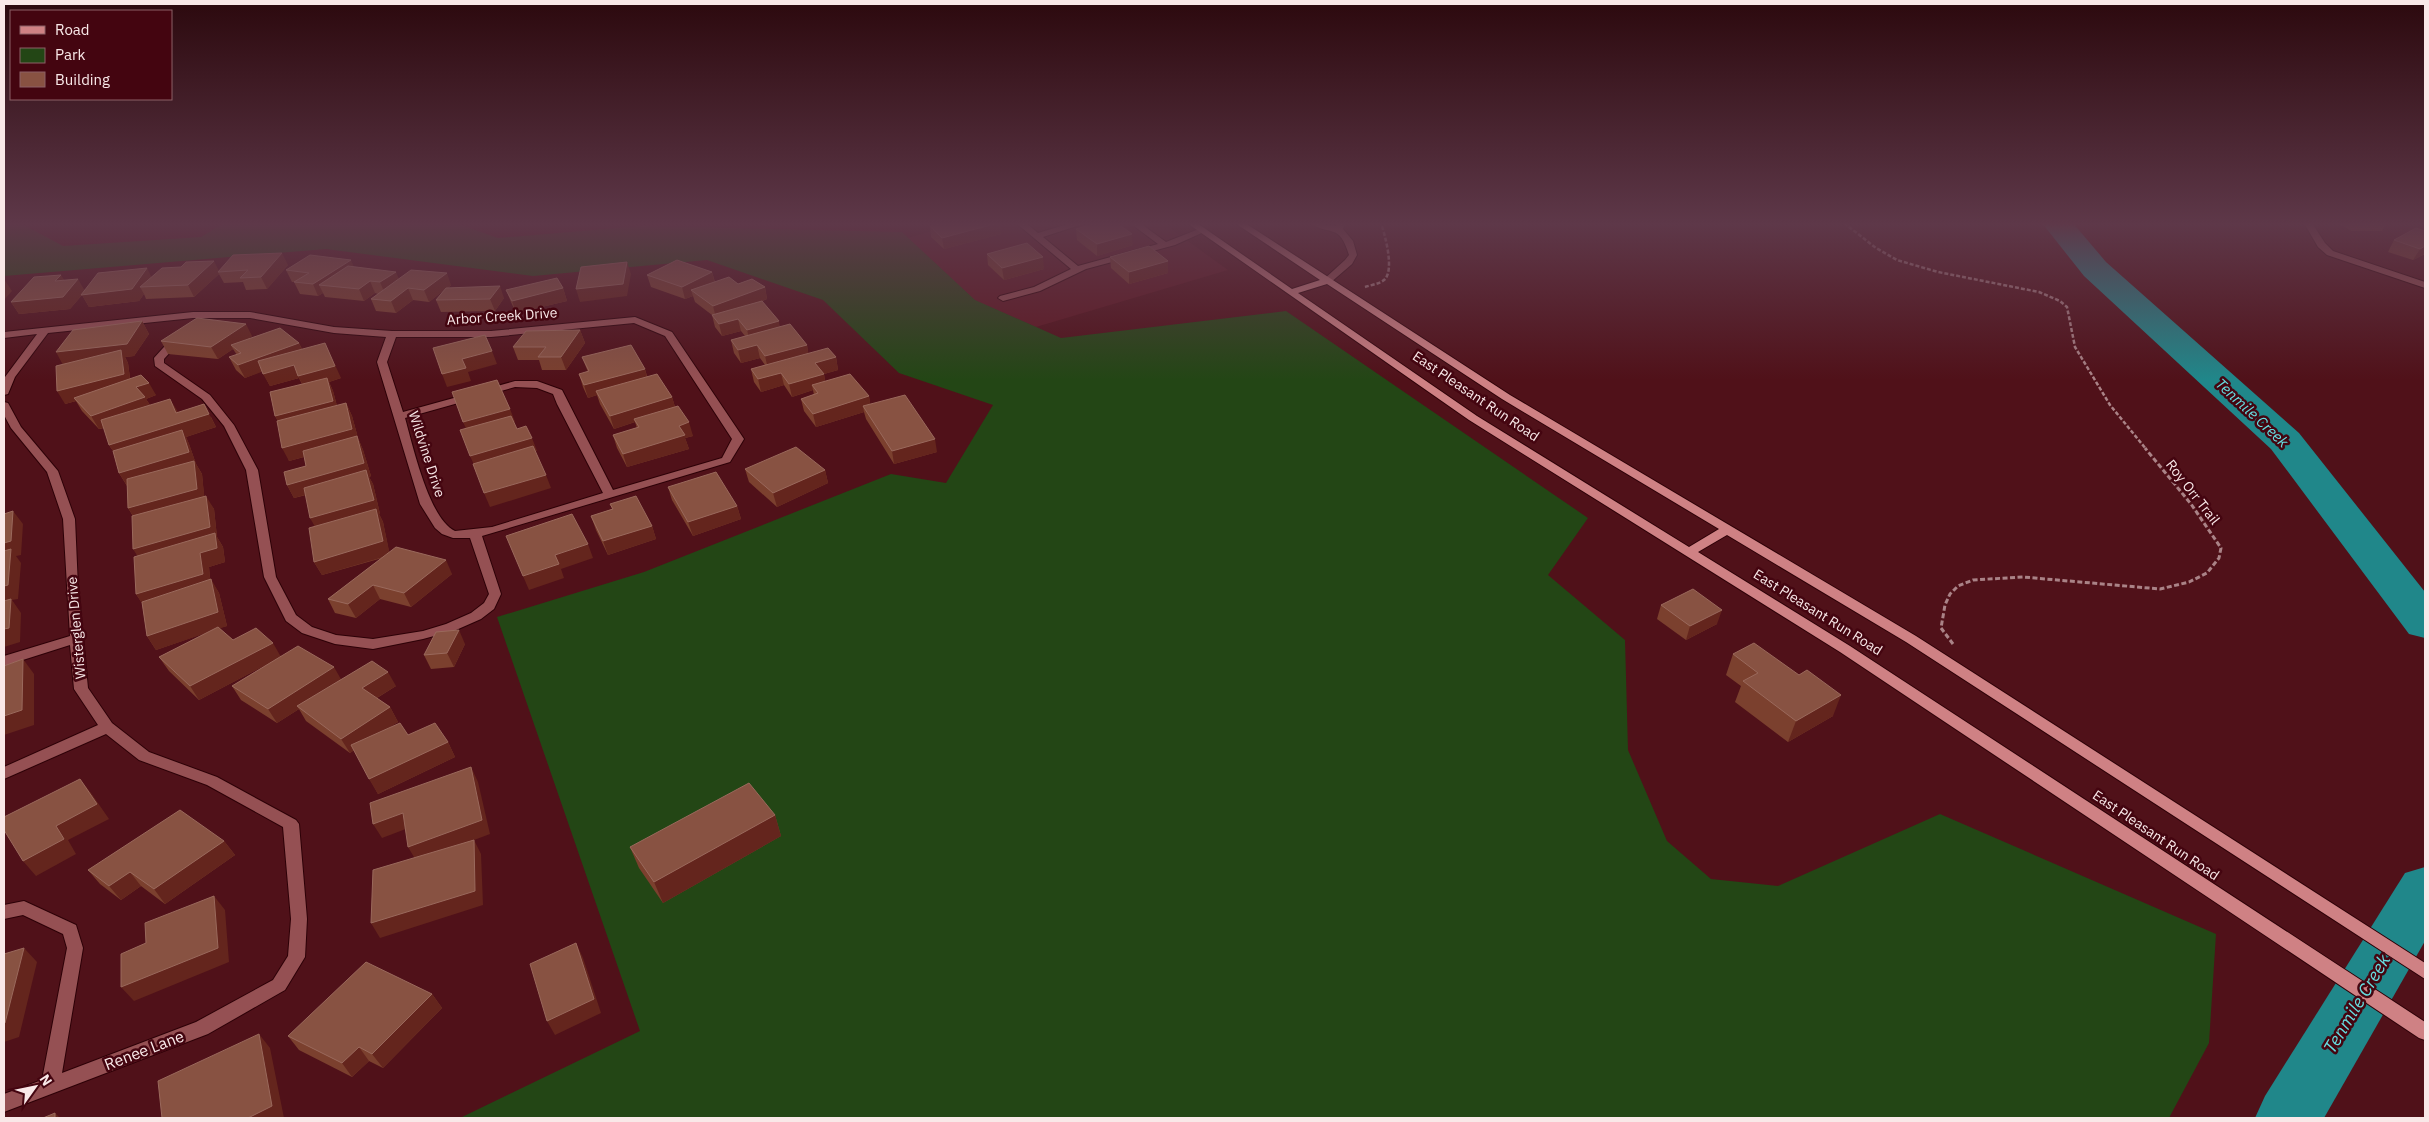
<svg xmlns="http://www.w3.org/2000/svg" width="2429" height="1122" viewBox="0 0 2429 1122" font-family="'IBM Plex Sans',sans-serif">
<rect width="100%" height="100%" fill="#501119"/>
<polygon fill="#5e1721" points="937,223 1163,223 1228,270 1036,327 975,301 908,238 942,228"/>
<polygon fill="#234615" points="4,223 20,223 63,246 201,237 224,223 455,223 498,238 641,226 902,232 975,300 1061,338 1286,311 1588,518 1548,575 1625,640 1628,750 1667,841 1711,879 1778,886 1940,814 2216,934 2209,1043 2169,1118 460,1118 640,1031 497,617 644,572 891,474 946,483 993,405 899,373 823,300 707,260 533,276 326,249 4,276"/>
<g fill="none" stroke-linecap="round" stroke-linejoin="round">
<g fill="#20878a" fill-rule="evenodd">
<polygon points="2042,223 2073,223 2106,262 2299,433 2425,592 2425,638 2409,634 2271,449 2084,276"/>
<polygon points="2425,867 2425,941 2324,1118 2255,1118 2265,1096 2405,873"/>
</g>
<g stroke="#2d0107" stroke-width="2">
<g id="minor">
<polygon points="1016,223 1026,223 1038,233 1071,223 1086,223 1043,237 1078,266 1158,244 1130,223 1140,223 1166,242 1199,229 1206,231 1175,245 1086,269 1040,291 1003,301 998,298 1000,296 1034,287 1071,269"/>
<path d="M1310 223 1336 226 1337 223H1345L1343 229 1353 241 1357 255 1352 264 1330 283H1324L1322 281 1345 260 1349 255C1339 222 1331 237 1310 223Z"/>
<polygon points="2304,223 2312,223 2325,243 2333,251 2425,282 2425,288 2327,255 2318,247"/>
<path d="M193 312H250L334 327 392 331H491L635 317 672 332 744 439 730 462 482 536 501 594 494 609 481 619 456 630 423 639 373 649 335 644 302 633 286 621 264 577 246 470 224 426 202 399 155 366 154 358 173 337H181L182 339 164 359V363L210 395 234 425 258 470 276 577 296 615 312 627 336 635 373 639 423 631 446 624 471 613 484 603 489 594 470 538H453L442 534 435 528 420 504 377 362 386 337 334 333 250 318H193L48 333 15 377 8 394 4 395 5 377 37 334 4 338V332ZM634 323 665 336 732 439 722 458 613 490 562 390 537 381H515L403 412 387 362 396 337H491ZM515 387 537 388 553 394 557 404 603 493 492 527 455 531C429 519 413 446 405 418Z"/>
<polygon points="4,402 8,403 21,427 58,471 75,519 78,587 88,688 112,723 149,752 217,777 296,820 299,824 307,919 305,957 285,990 208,1034 4,1112 4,1094 42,1080 67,948 63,934 23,915 4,919 4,905 24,901 76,925 83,948 62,1073 196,1022 273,980 288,956 291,919 283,827 207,785 139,760 106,734 4,779 4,767 98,725 74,689 70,645 4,666 4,656 70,636 63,519 47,472 11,428 4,415"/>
</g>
</g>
<g stroke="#2d0107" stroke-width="2">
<path id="major" d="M1187 223H1197L1292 289 1320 280 1235 223H1245L1510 395 1916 636 2425 963V979L1906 642 1727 535 1698 552 1850 646 2425 1022V1040L2419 1038 1840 652 1469 420ZM1327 284 1502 399 1719 529 1689 547 1477 416 1298 293Z"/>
</g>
<g stroke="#aa8387" stroke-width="2.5" stroke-dasharray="4 2" stroke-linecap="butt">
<polyline points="1844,223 1876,248 1897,260 1938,272 2039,292 2060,301 2067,307 2075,347 2110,405 2146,449"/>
<path d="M1365 287C1371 285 1379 284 1384 280 1395 271 1385 235 1381 223"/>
</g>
<polyline stroke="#aa8387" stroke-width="3" stroke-dasharray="5 2.5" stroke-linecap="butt" points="1953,644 1941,628 1945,605 1950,594 1958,586 1973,580 2023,577 2160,589 2189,582 2207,573 2219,558 2221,548 2191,504 2145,448"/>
<use href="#minor" fill="#955053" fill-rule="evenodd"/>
<use href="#major" fill="#cf8184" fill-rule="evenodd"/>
</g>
<g fill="#7b402e">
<polygon points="2338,223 2386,223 2382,231 2351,231"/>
<polygon points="930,226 1001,234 944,249 931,237"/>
<polygon points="1076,229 1133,245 1097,256 1077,240"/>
<polygon points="2425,231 2425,255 2423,255 2413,260 2388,252 2394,240"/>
<polygon points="987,254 1044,269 1004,280 988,265"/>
<polygon points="1110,257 1168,273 1129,284 1111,268"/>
<polygon points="288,265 267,289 246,290 243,282 224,283 219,274 194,297 146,299 144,294 139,301 89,307 82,295 70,309 19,314 11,302 64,280 85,290 151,277"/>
<polygon points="354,267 399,279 451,285 448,288 504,298 495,311 441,312 436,300 443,291 429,302 413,300 396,313 376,311 371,299 378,294 375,293 364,301 325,297 323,293 318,296 300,294 294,282 292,282 286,270"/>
<polygon points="712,272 715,282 738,284 765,287 767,299 760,302 780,327 807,345 808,353 836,357 838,370 824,374 825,381 869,396 870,404 937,452 894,464 866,419 864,412 816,427 804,411 801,399 814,395 813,390 792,397 784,385 761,392 754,382 751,369 765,365 760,358 741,363 734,353 731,340 745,336 741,331 722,336 715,327 712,315 695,302 693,296 685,299 651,287 647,275"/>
<polygon points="563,288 567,301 516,313 511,302 506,290"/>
<polygon points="142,321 149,334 134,356 125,357 128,363 130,378 156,395 146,399 150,405 178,412 211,417 216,427 186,437 189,444 196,464 202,474 204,496 214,509 217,537 223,547 225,562 209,567 210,579 219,593 227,626 219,628 233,640 281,656 342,680 396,686 377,698 390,707 398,722 386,729 408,735 448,742 455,757 378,794 354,750 350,753 306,721 299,709 277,723 241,700 232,686 271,662 199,700 169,671 159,657 208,632 156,650 147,636 142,603 136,594 137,556 133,516 128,508 127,486 119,473 113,451 109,445 104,428 99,429 82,411 76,401 65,404 63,364"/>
<polygon points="580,330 585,343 566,370 542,370 539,360 518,360 513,347"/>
<polygon points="252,336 249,338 299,343 302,349 341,378 329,382 333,391 337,406 346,403 352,416 358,438 363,450 371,476 369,477 373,484 380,514 379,514 383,522 389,552 452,574 411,607 380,599 356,618 335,613 328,599 382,558 322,575 314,562 315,526 306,495 294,498 287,485 306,466 304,457 289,461 278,421 275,416 302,384 299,378 270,386 262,371 245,378 236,370 229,357 237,355 233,349 218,359 168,354 161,341"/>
<polygon points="582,357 645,369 647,376 672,397 675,407 693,436 685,438 689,449 627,467 617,448 613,435 637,428 635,422 614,429 600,404 597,395 588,398 583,387 579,374 588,372"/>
<polygon points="745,469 825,470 828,483 777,507 749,482"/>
<polygon points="668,487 737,506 741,519 693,536 672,500"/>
<polygon points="610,504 652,526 656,539 608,555 596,530 591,516 612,509"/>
<polygon points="1661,605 1717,624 1686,640 1657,619"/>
<polygon points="465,644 454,667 431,669 424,655"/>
<polygon points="1733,654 1833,716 1788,742 1735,702 1741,686 1726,675"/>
<polygon points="775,815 781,836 663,903 639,868 630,847"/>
<polygon points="224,841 235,855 165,904 141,886 121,900 100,884 88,870"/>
<polygon points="432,994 442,1008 383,1068 369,1061 352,1077 299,1050 288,1036"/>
</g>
<g fill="#64251d">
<polygon points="998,223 1000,223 1001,234 944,249 942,238"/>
<polygon points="1132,234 1133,245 1097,256 1097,244"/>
<polygon points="2425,246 2425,251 2423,255 2413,260 2420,249"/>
<polygon points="282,253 288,265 267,289 261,277"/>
<polygon points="1043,257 1044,269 1004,280 1002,268"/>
<polygon points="351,260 356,272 319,285 323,293 318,296 313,284"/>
<polygon points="214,261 219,271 218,272 219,274 194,297 188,285"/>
<polygon points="1168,261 1168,273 1129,284 1129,272"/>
<polygon points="627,262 631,274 627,296 580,302 576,289"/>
<polygon points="147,268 153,280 140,287 144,294 139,301 89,307 82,295 70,309 19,314 11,302 78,279 85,291"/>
<polygon points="396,272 401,284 385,294 380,282"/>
<polygon points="712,272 715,284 691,290 693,296 685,299 682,287"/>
<polygon points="447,273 451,285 429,302 424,290"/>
<polygon points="61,275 68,286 55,281"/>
<polygon points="4,279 12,291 4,300"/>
<polygon points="370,281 375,293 364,301 359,289"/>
<polygon points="500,286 504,298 495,311 490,299"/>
<polygon points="765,287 767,299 716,318 713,306"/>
<polygon points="408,288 413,300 396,313 391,301"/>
<polygon points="563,288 567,301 516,313 512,301"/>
<polygon points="738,319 741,331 722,336 719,324"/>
<polygon points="142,321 149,334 134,356 125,357 128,363 131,387 74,398 76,401 65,404 57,391 63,365 56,352"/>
<polygon points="779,321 781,334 750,342 747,330"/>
<polygon points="246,324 252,336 235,348 231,345 233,349 218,359 211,347"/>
<polygon points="580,330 585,343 566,370 561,357"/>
<polygon points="299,343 305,356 245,378 238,365"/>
<polygon points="325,343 341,378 329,382 333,391 339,414 282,429 275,416 305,389 299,378 270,386 263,374"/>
<polygon points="757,345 760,358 741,363 738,350"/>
<polygon points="807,345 809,357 768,369 765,356"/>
<polygon points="492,351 497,364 468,372 471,381 447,387 442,374 462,359"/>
<polygon points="836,357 838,370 824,374 826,387 812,385 813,390 792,397 789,384 815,363"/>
<polygon points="645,369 648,382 596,391 597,395 588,398 584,385"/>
<polygon points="781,373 784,385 761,392 758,379"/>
<polygon points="149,383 156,395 146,399 153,410 99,429 91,416 136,387"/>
<polygon points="869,396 871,409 863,406 864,412 816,427 813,414"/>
<polygon points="672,397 676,410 634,419 635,422 614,429 610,416"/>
<polygon points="170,399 178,412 204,404 216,427 186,437 189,444 196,464 202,474 205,503 137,522 128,508 128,487 119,473 118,458 109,445 176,413"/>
<polygon points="346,403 352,416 358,438 363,450 371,476 369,477 373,484 380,514 379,514 383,522 390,555 322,575 314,562 318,532 310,518 368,477 294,498 287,485 358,442 289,461 282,448"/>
<polygon points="510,409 515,422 469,435 463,422"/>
<polygon points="689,422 693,436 685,438 689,449 627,467 623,454 679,426"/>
<polygon points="532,438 537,451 476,469 470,456"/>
<polygon points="935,439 937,452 894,464 892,451"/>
<polygon points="825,470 828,483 777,507 773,493"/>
<polygon points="546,475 551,488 490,507 484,493"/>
<polygon points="206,496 214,509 217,537 223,547 225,562 209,567 211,588 145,608 136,594 200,553 142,563 133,549"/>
<polygon points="737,506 741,519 693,536 688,522"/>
<polygon points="13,511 23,524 21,555 16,556 21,563 18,599 12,600 21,613 20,642 4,647 4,543"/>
<polygon points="652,526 656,539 608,555 603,541"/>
<polygon points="588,544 593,558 561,569 564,578 529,590 523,576 555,555"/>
<polygon points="446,560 452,574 411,607 404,593"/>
<polygon points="211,579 219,593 227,626 156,650 147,636"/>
<polygon points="373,585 380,599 356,618 348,604"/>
<polygon points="1722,610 1717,624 1686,640 1690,626"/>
<polygon points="459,630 465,644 454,667 447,653"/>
<polygon points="273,643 281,657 199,700 190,686"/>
<polygon points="23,659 34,674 34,725 4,735 4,716"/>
<polygon points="334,667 342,681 297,706 299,709 277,723 268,709"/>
<polygon points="388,672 396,686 370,702 362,688"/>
<polygon points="1841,695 1833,716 1788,742 1796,721"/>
<polygon points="390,707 398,722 350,753 341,739"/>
<polygon points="448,742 455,757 378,794 369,779"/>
<polygon points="471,767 478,782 490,834 474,840 481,854 483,905 380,938 371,923 417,862 408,847"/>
<polygon points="80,779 91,793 109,819 68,840 76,854 36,876 23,861 56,826"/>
<polygon points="403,813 411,827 382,838 373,824"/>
<polygon points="775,815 781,836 663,903 654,882"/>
<polygon points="224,841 235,855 165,904 154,889"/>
<polygon points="130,872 141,886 121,900 109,886"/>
<polygon points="214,896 225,910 229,962 134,1001 121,987"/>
<polygon points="576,943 583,958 601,1013 555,1035 547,1021"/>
<polygon points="24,948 37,962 19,1037 4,1042 4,1023"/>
<polygon points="432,994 442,1008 383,1068 372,1054"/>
<polygon points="259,1034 270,1048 284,1118 248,1118"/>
<polygon points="359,1047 369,1061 352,1077 342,1063"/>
<polygon points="55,1113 60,1118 55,1118"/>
</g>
<g fill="#885242" stroke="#9a695c">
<polygon points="941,223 998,223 942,238 930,226"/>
<polygon points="1096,223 1117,223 1132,234 1097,244 1076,229"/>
<polygon points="2416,228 2425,231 2425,246 2420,249 2394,240"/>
<polygon points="1027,243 1043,257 1002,268 987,254"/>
<polygon points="1149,246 1168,261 1129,272 1110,257"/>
<polygon points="282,253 261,277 240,278 248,270 218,272 233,255"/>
<polygon points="310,255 351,260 313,284 294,282 309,273 286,270"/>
<polygon points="677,260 712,272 682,287 647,275"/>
<polygon points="214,261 188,285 140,287 162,268 181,267 186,262"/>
<polygon points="627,262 623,284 576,289 581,267"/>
<polygon points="348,266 396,272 380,282 370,281 359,289 319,285"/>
<polygon points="147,268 132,289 81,295 98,273"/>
<polygon points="411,270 447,273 424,290 408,288 391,301 371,299"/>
<polygon points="61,275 55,281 78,279 63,297 11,302 34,277"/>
<polygon points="729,277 738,284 752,279 765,287 713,306 691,290"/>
<polygon points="557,278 563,288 512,301 506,290"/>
<polygon points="500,286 490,299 436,300 446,288"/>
<polygon points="762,301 779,321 747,330 738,319 719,324 712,315"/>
<polygon points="197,318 246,324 211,347 161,341"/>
<polygon points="142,321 127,344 56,352 73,330"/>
<polygon points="790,324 807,345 765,356 757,345 738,350 731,340"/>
<polygon points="280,328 299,343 238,365 229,357 241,353 231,345"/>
<polygon points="580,330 561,357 538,357 546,347 513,347 526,331"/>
<polygon points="485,335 492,351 462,359 466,368 442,374 433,348"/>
<polygon points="325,343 335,366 298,376 294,365 263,374 258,361"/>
<polygon points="631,345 645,369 584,385 579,374 589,371 582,357"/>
<polygon points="828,348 836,357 815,363 824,374 789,384 781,373 758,379 751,369"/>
<polygon points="121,350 124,374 57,391 56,366"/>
<polygon points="657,374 672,397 610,416 596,391"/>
<polygon points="850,374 869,396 813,414 801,399 818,393 812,385"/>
<polygon points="141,375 149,383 136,387 145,397 91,416 74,398"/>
<polygon points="327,378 333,401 275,416 270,392"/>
<polygon points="497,380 510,409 463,422 452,392"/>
<polygon points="905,395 935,439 892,451 863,406"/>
<polygon points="170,399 176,413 204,404 209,414 109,445 101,420"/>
<polygon points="346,403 352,429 282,448 277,421"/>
<polygon points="678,406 689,422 679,426 685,435 623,454 613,435 639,427 634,419"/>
<polygon points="511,416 517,429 526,426 532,438 470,456 460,430"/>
<polygon points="182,430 189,452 119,473 113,451"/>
<polygon points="357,436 364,463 287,485 284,472 306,466 303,451"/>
<polygon points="533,446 546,475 484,493 473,464"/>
<polygon points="796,447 825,470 773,493 745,469"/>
<polygon points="194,461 197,489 128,508 127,479"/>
<polygon points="366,470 374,500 310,518 304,488"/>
<polygon points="716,472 737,506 688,522 668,487"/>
<polygon points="206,496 210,527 133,549 132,516"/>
<polygon points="636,496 652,526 603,541 591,516 613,509 610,504"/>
<polygon points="376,509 383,541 314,562 309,528"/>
<polygon points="13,511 11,541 4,543 4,514"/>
<polygon points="572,514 588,544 555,555 559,564 523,576 506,536"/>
<polygon points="215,533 217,548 200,553 203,574 136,594 134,557"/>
<polygon points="396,547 446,560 404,593 373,585 348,604 328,599"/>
<polygon points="11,549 8,585 4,586 4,551"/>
<polygon points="211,579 218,612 147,636 142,602"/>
<polygon points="1693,589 1722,610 1690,626 1661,605"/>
<polygon points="11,599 9,628 4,629 4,601"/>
<polygon points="218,627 233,640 256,628 273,643 190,686 159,657"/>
<polygon points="459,630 447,653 424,655 436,632"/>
<polygon points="1754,643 1799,675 1807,670 1841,695 1796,721 1743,681 1758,673 1733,654"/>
<polygon points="298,646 334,667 268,709 232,686"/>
<polygon points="23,659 22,710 4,716 4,666"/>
<polygon points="372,661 388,672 362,688 390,707 341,739 297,706"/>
<polygon points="400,723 408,735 435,723 448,742 369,779 351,745"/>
<polygon points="471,767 482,820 408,847 403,813 373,824 370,803"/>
<polygon points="80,779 97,804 56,826 64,839 23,861 4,830 4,817"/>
<polygon points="749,783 775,815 654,882 630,847"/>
<polygon points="180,810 224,841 154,889 130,872 109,886 88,870"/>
<polygon points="474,840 475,891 371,923 373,870"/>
<polygon points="214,896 218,948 121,987 121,954 146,943 145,923"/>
<polygon points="576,943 594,999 547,1021 530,964"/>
<polygon points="24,948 5,1023 4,1023 4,954"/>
<polygon points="366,962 432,994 372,1054 359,1047 342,1063 288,1036"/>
<polygon points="259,1034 272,1106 248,1118 162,1118 158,1081"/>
<polygon points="55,1113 55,1118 43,1118"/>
</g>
<linearGradient id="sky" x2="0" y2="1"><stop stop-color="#2c090e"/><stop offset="0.59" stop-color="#5e3849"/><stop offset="1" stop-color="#5e3849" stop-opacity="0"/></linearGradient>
<rect width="2429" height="380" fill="url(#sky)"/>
<g text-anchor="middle" stroke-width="5" stroke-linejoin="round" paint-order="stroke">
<g font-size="14" fill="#f9e8e8" stroke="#440510">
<text transform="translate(502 316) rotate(-4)" y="5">Arbor Creek Drive</text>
<text transform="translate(1476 396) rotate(34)" y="5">East Pleasant Run Road</text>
<text transform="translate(427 454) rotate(72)" y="5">Wildvine Drive</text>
<text transform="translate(2193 492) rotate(52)" y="5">Roy Orr Trail</text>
<text transform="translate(1818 612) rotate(32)" y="5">East Pleasant Run Road</text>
<text transform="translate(76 628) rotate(-95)" y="5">Wisterglen Drive</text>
<text transform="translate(2156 835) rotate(34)" y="5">East Pleasant Run Road</text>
</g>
<g font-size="15" font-style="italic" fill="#66dde0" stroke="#440510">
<text transform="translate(2252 413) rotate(43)" y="5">Tenmile Creek</text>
</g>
<g font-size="16" fill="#f9e8e8" stroke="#440510">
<text transform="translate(144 1050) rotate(-21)" y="6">Renee Lane</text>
</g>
<g font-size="18" font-style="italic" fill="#66dde0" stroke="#440510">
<text transform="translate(2357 1004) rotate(-59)" y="6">Tenmile Creek</text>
</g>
</g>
<rect width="2429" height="1122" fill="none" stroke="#f9e8e8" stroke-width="10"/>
<rect x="10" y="10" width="162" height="90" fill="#440510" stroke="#8c6066"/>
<rect x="20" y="26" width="25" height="8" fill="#cf8184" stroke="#8c6066"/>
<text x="55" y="35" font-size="15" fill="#f9e8e8">Road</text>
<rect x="20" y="48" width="25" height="15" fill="#234615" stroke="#8c6066"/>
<text x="55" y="60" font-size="15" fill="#f9e8e8">Park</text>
<rect x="20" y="72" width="25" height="15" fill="#885242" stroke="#8c6066"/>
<text x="55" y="85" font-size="15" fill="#f9e8e8">Building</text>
<g transform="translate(35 1087) rotate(57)" stroke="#440510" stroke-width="4" paint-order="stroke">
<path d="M0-4L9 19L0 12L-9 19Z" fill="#f9e8e8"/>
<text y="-8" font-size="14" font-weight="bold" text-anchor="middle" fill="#f9e8e8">N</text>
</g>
</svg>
